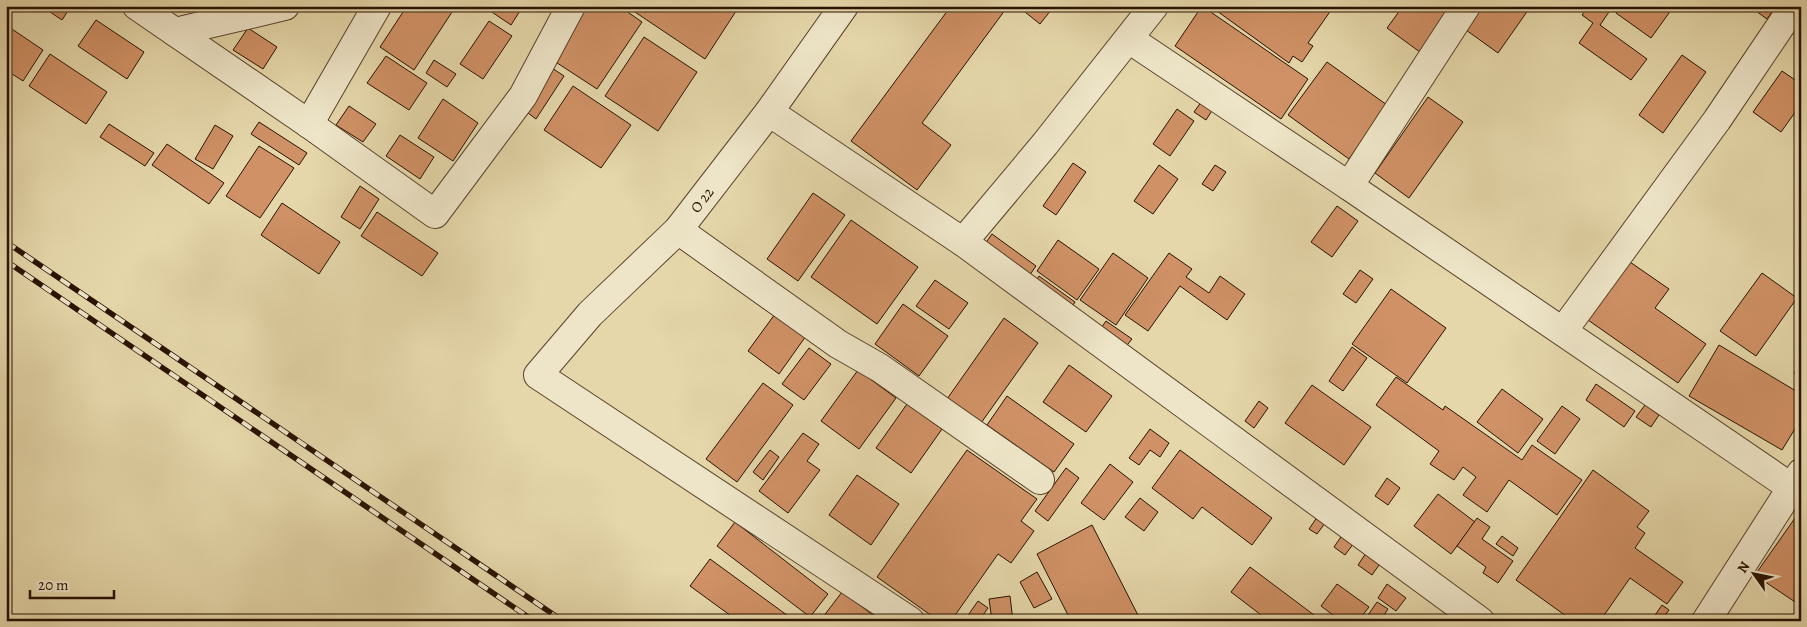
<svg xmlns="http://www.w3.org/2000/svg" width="1807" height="627" viewBox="0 0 1807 627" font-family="Alegreya,serif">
<rect width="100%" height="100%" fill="#e5d7aa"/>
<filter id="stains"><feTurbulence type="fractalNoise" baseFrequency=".004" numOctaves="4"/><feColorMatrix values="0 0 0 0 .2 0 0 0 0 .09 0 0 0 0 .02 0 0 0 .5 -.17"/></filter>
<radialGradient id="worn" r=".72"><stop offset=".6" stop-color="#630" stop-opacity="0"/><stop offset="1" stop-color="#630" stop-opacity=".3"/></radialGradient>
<g fill="#cf9165" stroke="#291200">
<polygon points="41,6 71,6 62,20"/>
<polygon points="407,6 456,6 414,70 380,47"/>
<polygon points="483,6 523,6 511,25"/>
<polygon points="582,6 619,6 642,22 597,89 548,57"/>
<polygon points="626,6 735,6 738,8 705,59"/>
<polygon points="951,6 1008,6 922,123 951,145 917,190 851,141"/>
<polygon points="1029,6 1046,6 1051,10 1040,24 1025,12"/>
<polygon points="1202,6 1308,79 1281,119 1175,46"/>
<polygon points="1210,6 1334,6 1308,43 1313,46 1302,62 1293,56 1289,63"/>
<polygon points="1403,6 1444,6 1454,14 1424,55 1387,28"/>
<polygon points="1483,6 1531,6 1498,53 1466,30"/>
<polygon points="1589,6 1607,6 1611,9 1600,25 1647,59 1631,80 1579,43 1593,23 1582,15"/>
<polygon points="1621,6 1674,6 1651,38 1616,13"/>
<polygon points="1749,6 1776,6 1767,19"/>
<polygon points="96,20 144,52 127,79 78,46"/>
<polygon points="489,21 512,36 483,79 460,64"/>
<polygon points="6,25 43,50 23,81 6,70"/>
<polygon points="248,28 277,47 263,69 233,50"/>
<polygon points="644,37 697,72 658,131 605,96"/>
<polygon points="50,54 107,92 86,124 29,86"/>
<polygon points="1682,55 1706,72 1663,133 1639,115"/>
<polygon points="386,56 427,83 409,110 367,83"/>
<polygon points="434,60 456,74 447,87 426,73"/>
<polygon points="1327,62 1387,105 1349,159 1288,115"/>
<polygon points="552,68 564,76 536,119 524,110"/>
<polygon points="1782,71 1801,84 1801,104 1781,132 1753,112"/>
<polygon points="573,86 631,125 601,168 544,130"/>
<polygon points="1428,97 1463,122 1409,198 1375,173"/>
<polygon points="1204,98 1215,106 1206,120 1194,112"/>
<polygon points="443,99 478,123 453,161 418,138"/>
<polygon points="349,106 376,124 363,142 336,125"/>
<polygon points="1177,109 1194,121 1170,156 1153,144"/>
<polygon points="259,122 307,153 299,165 251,134"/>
<polygon points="109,124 154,153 145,166 100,137"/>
<polygon points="215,125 233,136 213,169 195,159"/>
<polygon points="400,135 434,157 420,179 386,156"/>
<polygon points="167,144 224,183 209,204 152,165"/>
<polygon points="259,146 294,168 260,218 226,196"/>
<polygon points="1073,163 1086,172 1056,215 1043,206"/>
<polygon points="1159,165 1178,179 1153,214 1134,201"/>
<polygon points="1215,165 1226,172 1213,191 1202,184"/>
<polygon points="360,186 379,199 360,229 341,217"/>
<polygon points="813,193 845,215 798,281 767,259"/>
<polygon points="282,203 340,242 319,274 261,235"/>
<polygon points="1337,206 1358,221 1332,257 1311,242"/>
<polygon points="377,212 438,253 422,276 361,236"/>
<polygon points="851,220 918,267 877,324 811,277"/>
<polygon points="992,234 1036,266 1029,276 985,244"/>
<polygon points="1058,240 1099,269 1077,300 1037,271"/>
<polygon points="1113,253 1148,278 1116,325 1080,300"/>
<polygon points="1169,253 1192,269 1186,277 1209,293 1220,276 1245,294 1227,320 1180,286 1148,331 1125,315"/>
<polygon points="1630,262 1669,289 1655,308 1706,344 1678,383 1588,320"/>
<polygon points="1360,270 1373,279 1356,303 1343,294"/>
<polygon points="1762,273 1797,298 1756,356 1720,331"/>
<polygon points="1039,276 1075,302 1069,312 1033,286"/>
<polygon points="935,280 968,303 949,329 916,306"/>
<polygon points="1391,289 1446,328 1407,383 1352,344"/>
<polygon points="903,304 948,336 919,376 875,344"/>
<polygon points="775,314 806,336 779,374 748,351"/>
<polygon points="1004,318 1038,343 981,423 947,399"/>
<polygon points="1106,321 1132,339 1124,349 1099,331"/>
<polygon points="1719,345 1801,394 1801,419 1782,450 1689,396"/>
<polygon points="1352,347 1367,358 1343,391 1329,381"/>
<polygon points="809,348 831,364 804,400 782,384"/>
<polygon points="1801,363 1801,378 1794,373"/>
<polygon points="1069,365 1112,396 1086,432 1043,402"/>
<polygon points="858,370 896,398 859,449 821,421"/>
<polygon points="1396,377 1443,410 1445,406 1522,460 1532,445 1582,480 1557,515 1509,480 1487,512 1463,495 1476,477 1463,467 1454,480 1430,464 1439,451 1376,405"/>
<polygon points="763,383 793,405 737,482 706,459"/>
<polygon points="1596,384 1635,411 1624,427 1586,400"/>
<polygon points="1312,385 1371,427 1344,465 1285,423"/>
<polygon points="1502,389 1543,419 1518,453 1477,422"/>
<polygon points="1007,396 1074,444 1054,472 987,425"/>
<polygon points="1259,401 1268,408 1254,428 1245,421"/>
<polygon points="907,404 942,429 911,473 876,448"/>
<polygon points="1645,405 1659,415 1651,427 1636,417"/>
<polygon points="1562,406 1580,419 1555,454 1537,441"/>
<polygon points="1150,429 1169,443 1160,457 1150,450 1139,465 1129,458"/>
<polygon points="803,433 819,444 807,461 820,470 788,513 759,491"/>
<polygon points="770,450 779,457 763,480 753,472"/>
<polygon points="967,450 1037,499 1021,521 1034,531 1011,563 998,554 951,621 939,621 877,577"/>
<polygon points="1180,450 1272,518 1252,545 1202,507 1193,519 1152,488"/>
<polygon points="1110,464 1133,482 1104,520 1081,503"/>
<polygon points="1066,468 1079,478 1048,521 1035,511"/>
<polygon points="1593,470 1649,511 1637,527 1645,533 1635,548 1683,582 1667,604 1630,578 1600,621 1573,621 1516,580"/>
<polygon points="857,475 899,504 871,545 829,515"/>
<polygon points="1387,478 1400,488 1388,505 1375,496"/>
<polygon points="1438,494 1475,522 1451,554 1414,526"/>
<polygon points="1140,498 1158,512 1144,531 1125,517"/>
<polygon points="1800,511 1801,512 1801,606 1755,575"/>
<polygon points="1320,513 1328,519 1317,534 1309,529"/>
<polygon points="1477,518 1490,527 1482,539 1513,561 1498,583 1483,573 1486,567 1457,546"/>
<polygon points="735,522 828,594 810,617 717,546"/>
<polygon points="1092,525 1141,621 1071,621 1037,554"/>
<polygon points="1345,531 1357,539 1345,555 1334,547"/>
<polygon points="1502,536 1518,548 1513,556 1496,544"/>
<polygon points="1370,547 1384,558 1372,575 1358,565"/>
<polygon points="710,559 795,621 738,621 690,586"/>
<polygon points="1250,567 1322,621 1269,621 1231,592"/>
<polygon points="1037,572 1052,599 1034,608 1020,582"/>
<polygon points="1337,584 1369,607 1358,621 1341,621 1321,606"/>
<polygon points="1387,584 1406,598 1396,611 1378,598"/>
<polygon points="842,592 877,618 875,621 828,621 823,617"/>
<polygon points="1010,596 1013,621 992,621 989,599"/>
<polygon points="978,601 988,608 979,621 964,621"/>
<polygon points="1377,602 1388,609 1380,621 1364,621"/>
<polygon points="1662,605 1669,610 1661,621 1651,621"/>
</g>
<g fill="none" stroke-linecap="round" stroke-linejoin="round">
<g stroke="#58432a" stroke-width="30">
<g id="minor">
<polyline points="137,6 309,124 435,214 523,96 571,6"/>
<polyline points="844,6 769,112 678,230 590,314 538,375 910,621"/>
<polyline points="1466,6 1349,186 1801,494"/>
<polyline points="175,32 285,6"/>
<polyline points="1129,39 1349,186"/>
<polyline points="769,112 963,242 1480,621"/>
<polyline points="309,124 377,6"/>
<polyline points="678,230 838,344 880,368 1040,480"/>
<polyline points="963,242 1045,144 1154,6"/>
<polyline points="1563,331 1717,120 1794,6"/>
<polyline points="1706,621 1801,473"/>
</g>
</g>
<use href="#minor" stroke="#eee5c8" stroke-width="28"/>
<g stroke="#291200" stroke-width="5.5">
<g id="rail">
<polyline points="6,242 563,621"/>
<polyline points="6,261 534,621"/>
</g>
</g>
<use href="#rail" stroke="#eee5c8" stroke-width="4" stroke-dasharray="11" stroke-linecap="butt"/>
</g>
<g text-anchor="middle" stroke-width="5" stroke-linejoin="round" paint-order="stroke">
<g font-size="15" fill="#291200" stroke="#eee5c8">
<text transform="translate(702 200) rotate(-53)" y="5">O 22</text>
</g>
</g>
<rect width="1807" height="627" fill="none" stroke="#e5d7aa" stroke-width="25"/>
<rect x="8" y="8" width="1792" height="612" fill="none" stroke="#291200" stroke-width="2.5"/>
<rect x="12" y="12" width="1782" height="602" fill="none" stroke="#291200"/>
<g transform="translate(1754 574) rotate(303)" stroke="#eee5c8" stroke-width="4" paint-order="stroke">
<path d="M0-4L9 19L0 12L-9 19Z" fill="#291200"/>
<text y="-8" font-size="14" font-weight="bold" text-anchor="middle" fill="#291200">N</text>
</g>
<path d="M30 590v8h84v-8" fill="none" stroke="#291200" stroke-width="2.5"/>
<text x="38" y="590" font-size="15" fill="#291200" stroke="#eee5c8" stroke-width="4" paint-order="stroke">20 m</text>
<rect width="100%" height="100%" filter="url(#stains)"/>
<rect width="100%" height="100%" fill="url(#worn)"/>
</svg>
